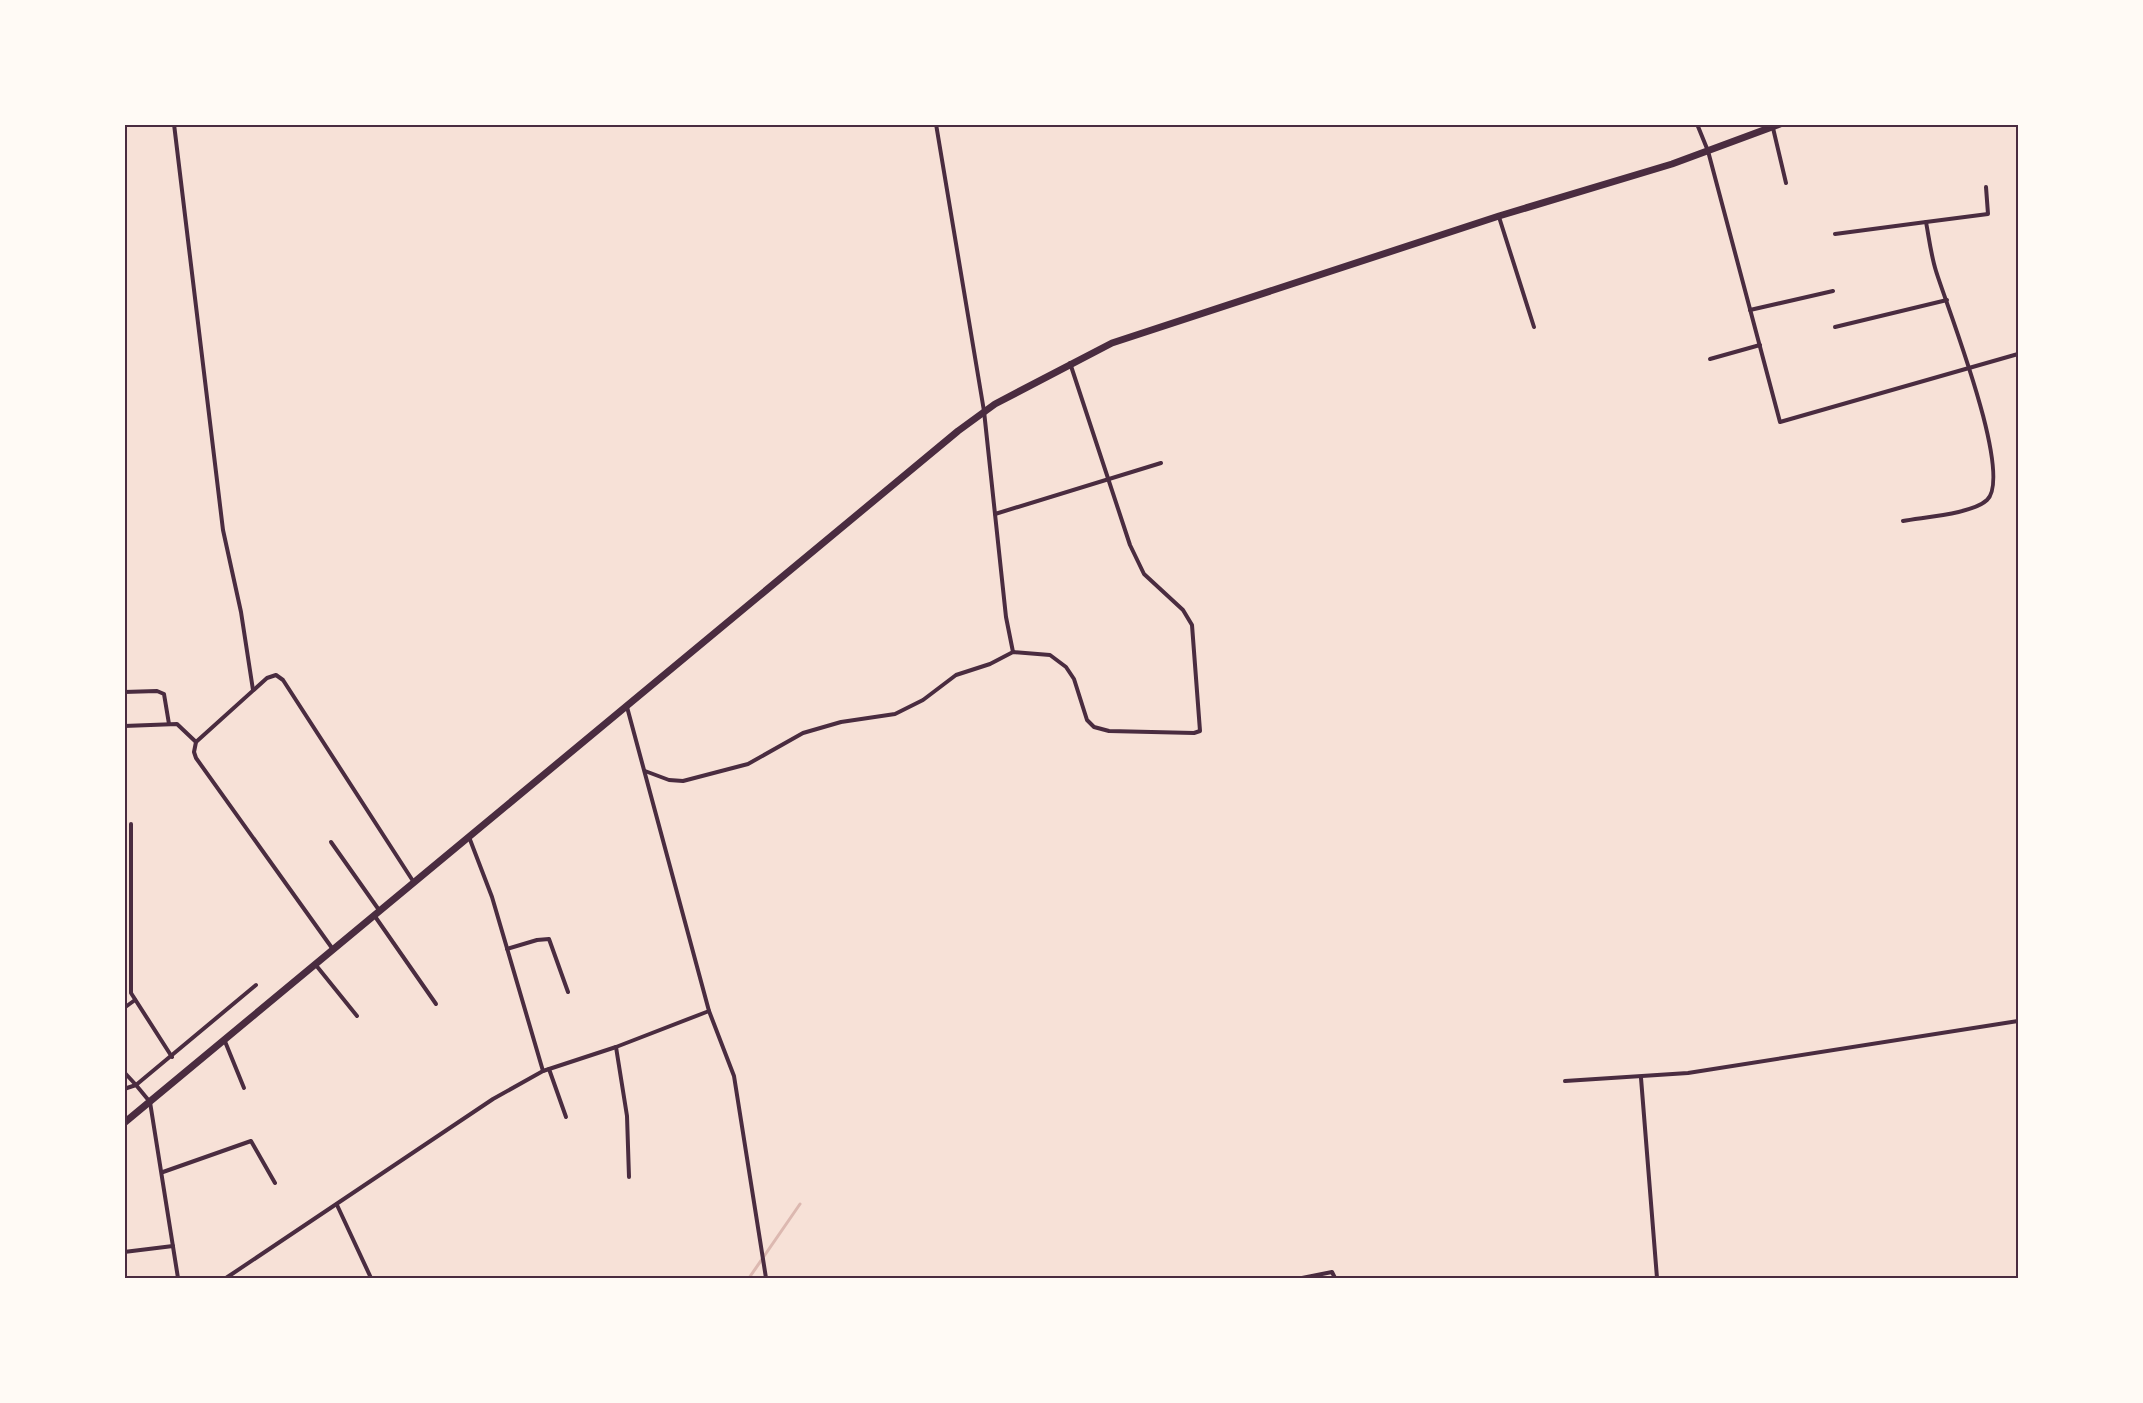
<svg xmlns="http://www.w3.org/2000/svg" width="2143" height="1403" viewBox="0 0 2143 1403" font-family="'Space Grotesk',sans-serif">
<rect width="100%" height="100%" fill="#f7e1d7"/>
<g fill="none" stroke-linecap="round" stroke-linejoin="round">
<polyline stroke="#dcb8b0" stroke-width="3" points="749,1278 800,1204"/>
<g stroke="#4a2c40" stroke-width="4">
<polyline points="174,124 223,530 241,612 253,690"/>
<polyline points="936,124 984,411 1006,617 1013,652"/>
<polyline points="1697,124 1708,151 1780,422 2018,354"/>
<polyline points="1773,128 1786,183"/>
<polyline points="1499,217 1534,327"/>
<polyline points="1926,222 1988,214 1986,187"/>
<path d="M1835 234 1926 222C1929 238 1931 255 1936 271 1947 307 2014 475 1987 500 1972 514 1924 517 1903 521"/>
<polyline points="1750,310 1833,291"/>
<polyline points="1835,327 1947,300"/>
<polyline points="1710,359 1760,345"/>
<polyline points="995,514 1161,463"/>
<polyline points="124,692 157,691 164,694 169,724"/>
<polyline points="124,726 177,724 196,742"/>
<polyline points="645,771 669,780 683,781 748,764 803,733 841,722 895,714 923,700 956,675 990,664 1013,652 1050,655 1066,667 1074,679 1087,720 1094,727 1109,731 1194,733 1200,731 1192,625 1183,610 1144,574 1130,545 1070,363"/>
<polyline points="131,824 131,993 172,1057"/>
<polyline points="469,837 492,897 543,1071"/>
<polyline points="331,842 379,910"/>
<polyline points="374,915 436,1004"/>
<polyline points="332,948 196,758 194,752 196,742 267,678 276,675 283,680 413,881"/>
<polyline points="507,949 537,940 549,939 568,992"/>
<polyline points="315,964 357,1016"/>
<polyline points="124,1008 135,1000"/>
<polyline points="709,1011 734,1076 766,1278"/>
<polyline points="224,1039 244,1088"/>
<polyline points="616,1047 627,1116 629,1177"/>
<polyline points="549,1069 566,1117"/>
<polyline points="124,1072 136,1085 256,985"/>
<polyline points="1641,1078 1657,1278"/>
<polyline points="1565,1081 1688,1073 2018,1021"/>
<polyline points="124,1089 136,1085 150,1102 178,1278"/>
<polyline points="163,1172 251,1141 275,1183"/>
<polyline points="337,1205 371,1278"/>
<polyline points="124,1252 173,1246"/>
<polyline points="226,1278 493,1099 543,1071 616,1047 709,1011 627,707"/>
<polyline points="1302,1278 1332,1272 1335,1278"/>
</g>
<polyline stroke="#4a2c40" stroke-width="7" points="124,1123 958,431 995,404 1112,343 1499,216 1672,164 1780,124"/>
</g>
<rect width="2143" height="1403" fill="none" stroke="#fffaf5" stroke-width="252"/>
<rect x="126" y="126" width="1891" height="1151" fill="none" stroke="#4a2c40" stroke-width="2"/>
</svg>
